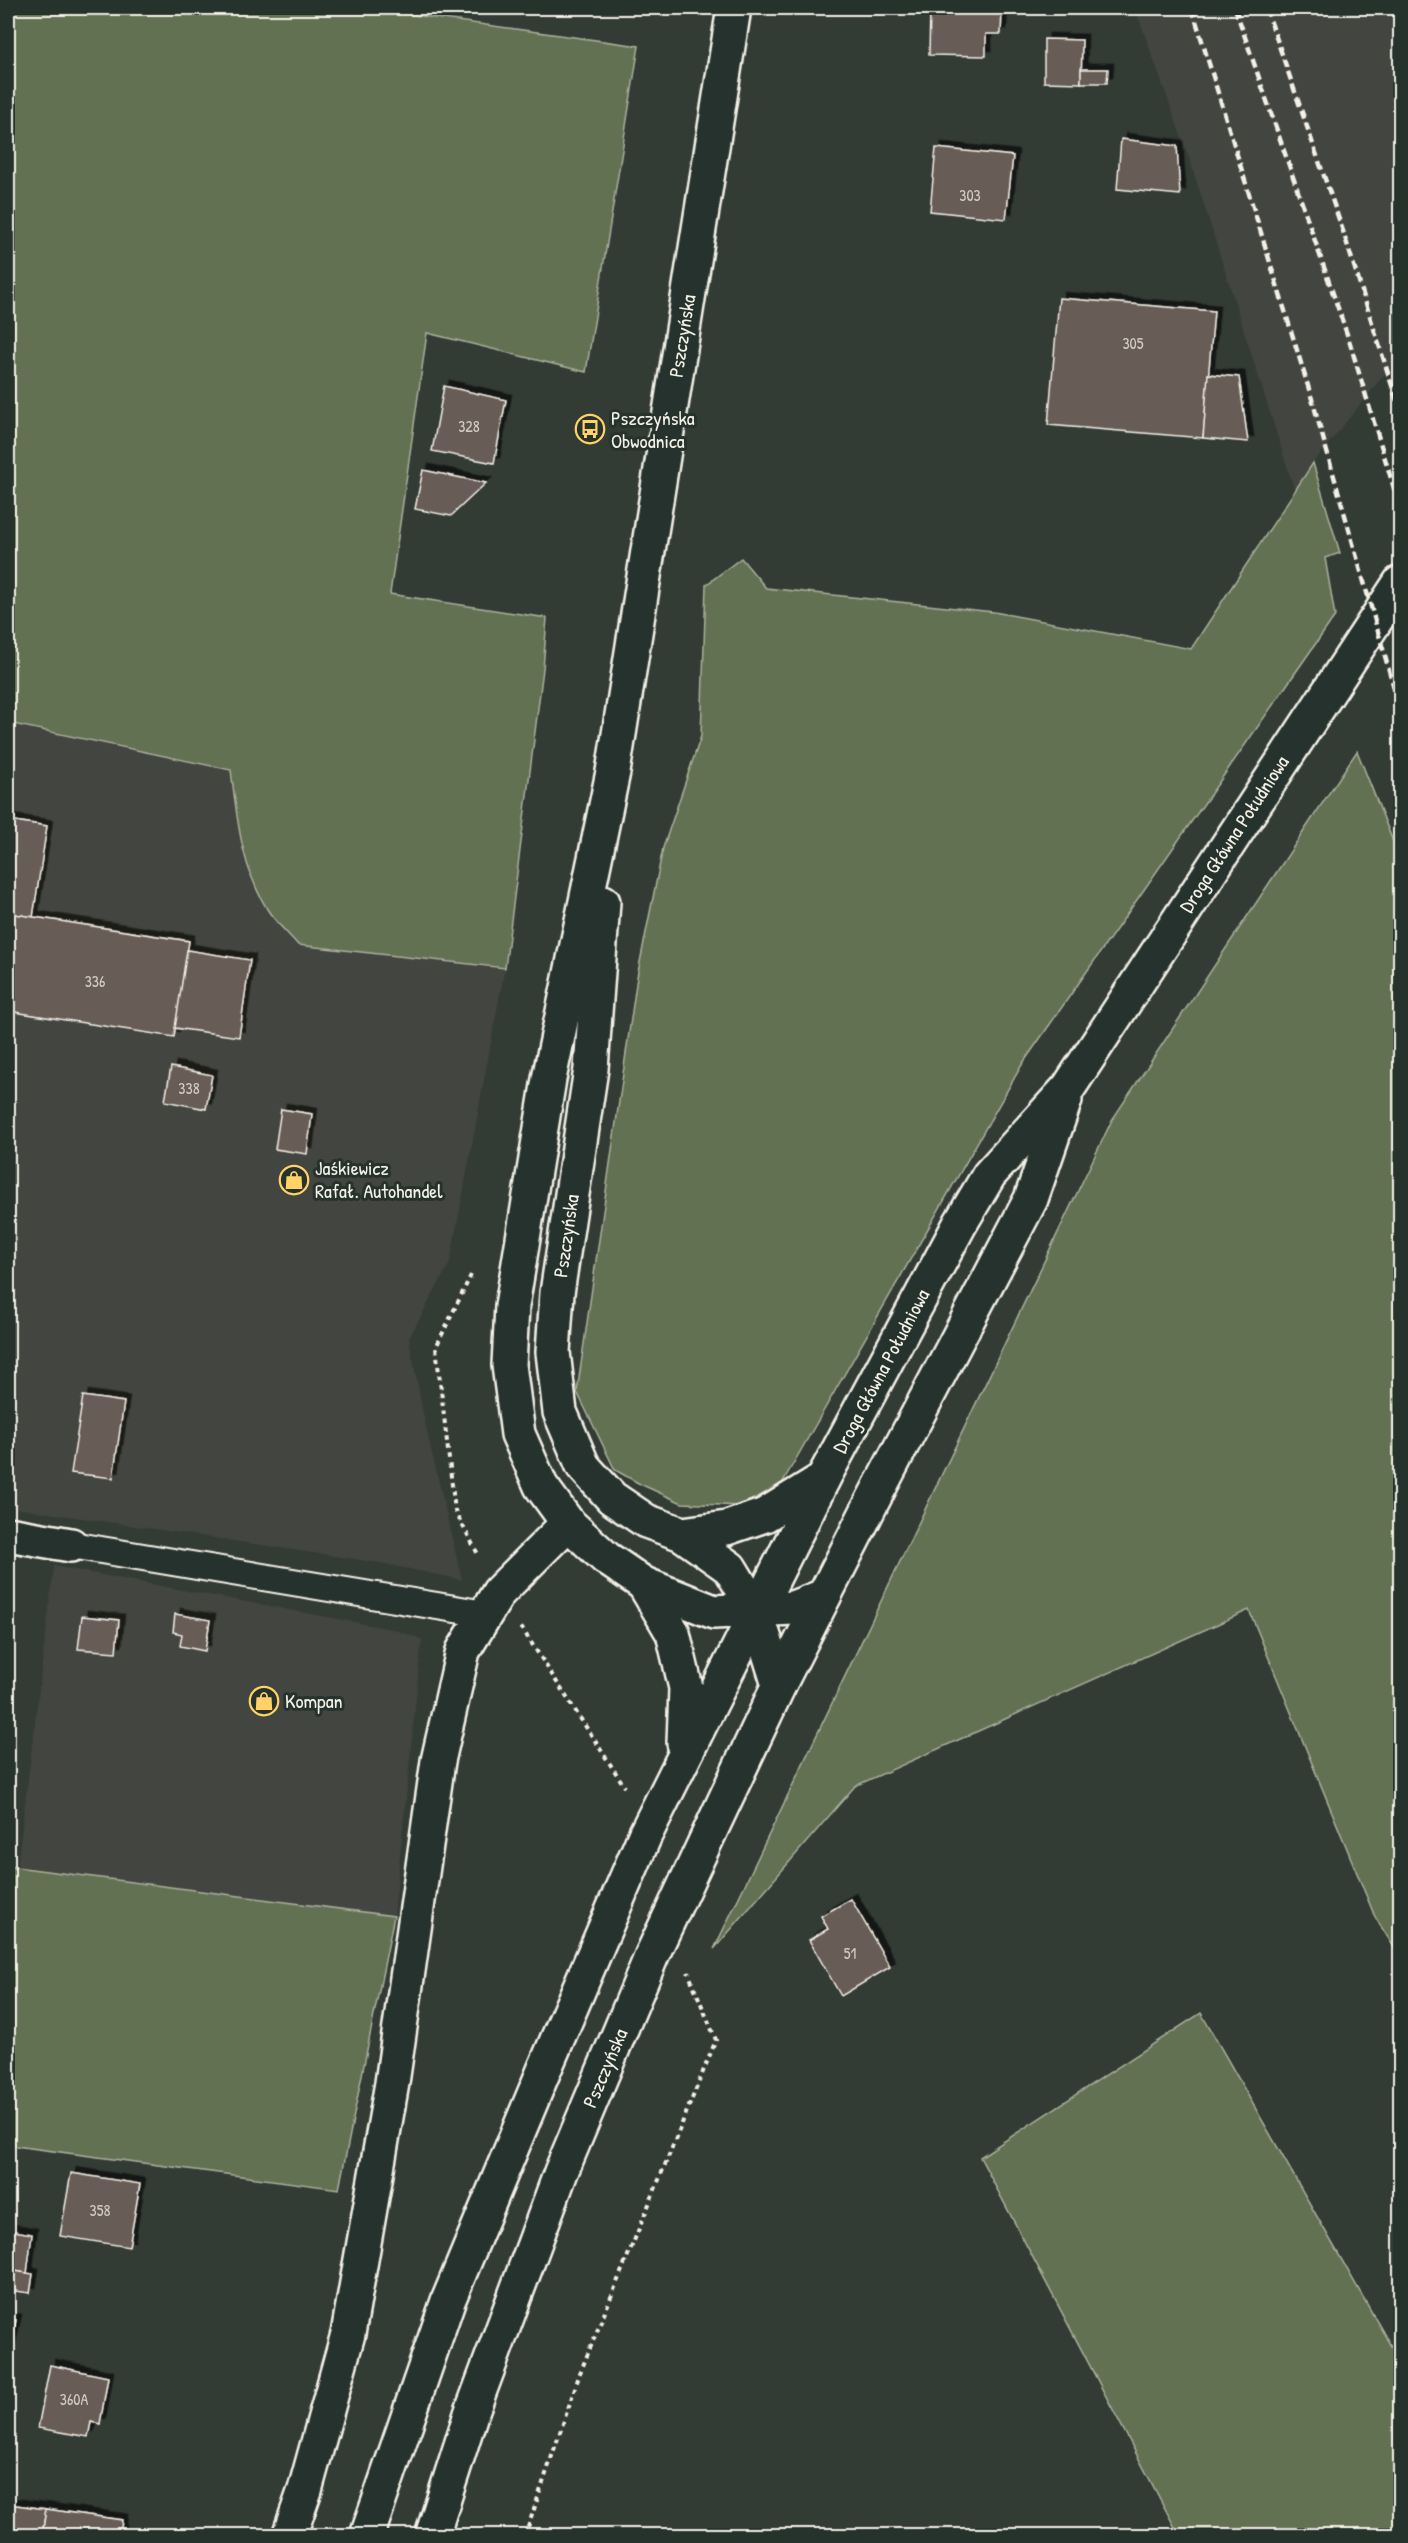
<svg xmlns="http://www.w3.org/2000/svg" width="1408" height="2543" viewBox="0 0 1408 2543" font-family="'Patrick Hand',sans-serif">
<defs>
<filter id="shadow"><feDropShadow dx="5.5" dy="-5.5" stdDeviation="0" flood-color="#0009"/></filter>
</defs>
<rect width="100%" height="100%" fill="#333b35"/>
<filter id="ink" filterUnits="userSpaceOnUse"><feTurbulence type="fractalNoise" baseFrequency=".0167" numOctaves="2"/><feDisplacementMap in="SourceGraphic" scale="12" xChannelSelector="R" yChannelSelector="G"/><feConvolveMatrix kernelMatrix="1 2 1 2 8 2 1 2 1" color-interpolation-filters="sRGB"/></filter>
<g filter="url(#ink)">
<g fill="#43453f">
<polygon points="1135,8 1400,8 1400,355 1305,473 1295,492 1191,164"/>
<polygon points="8,723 232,770 235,808 298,945 505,968 450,1263 409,1338 425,1423 462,1580 380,1563 8,1507"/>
<polygon points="54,1566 392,1629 422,1639 394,1916 17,1868"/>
</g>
<g fill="#647152" stroke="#acb19d" stroke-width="1.5">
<path d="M8 8H363L639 46 586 372 427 333 390 594 547 618 543 669 505 968 298 945C288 933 275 922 267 909 241 866 237 818 231 770L8 723Z"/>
<polygon points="1313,463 1340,553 1325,558 1335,616 1023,1063 781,1485 740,1506 682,1503 640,1484 615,1470 577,1392 637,977 663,848 701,736 706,585 741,558 766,588 994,612 1191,649"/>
<polygon points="1357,751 1400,859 1400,1957 1375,1917 1249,1610 855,1786 714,1949 1112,1120"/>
<polygon points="8,1866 394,1916 339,2189 8,2145"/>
<polygon points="1201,2013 1400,2362 1400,2535 1179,2535 980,2157"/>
</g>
<g fill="#685c57" stroke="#f4f1e8" stroke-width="1.5" filter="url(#shadow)">
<polygon points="930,8 1002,8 1001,34 986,34 986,56 929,55"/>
<polygon points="1044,39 1082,40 1081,83 1044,82"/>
<polygon points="1081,69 1108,69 1107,83 1081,83"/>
<polygon points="1121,139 1177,146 1180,195 1117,189"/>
<polygon points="936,148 1013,156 1006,219 930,211"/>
<polygon points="1059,298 1214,311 1203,438 1048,425"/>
<polygon points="1208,374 1239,377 1248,442 1203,438"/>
<polygon points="444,386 506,400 494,463 432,451"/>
<polygon points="423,470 486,483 451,516 415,509"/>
<polygon points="8,820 47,826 33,917 8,913"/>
<polygon points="8,913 189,941 174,1037 8,1011"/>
<polygon points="187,950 250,960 239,1037 175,1028"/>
<polygon points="171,1067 212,1075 206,1109 165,1101"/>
<polygon points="281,1109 312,1114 307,1154 275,1149"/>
<polygon points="83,1396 124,1402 113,1478 71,1473"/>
<polygon points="175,1614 210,1620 205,1651 180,1646 182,1634 173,1632"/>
<polygon points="82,1616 119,1620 116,1652 78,1649"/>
<polygon points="851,1899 890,1967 841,1996 809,1940 828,1929 821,1916"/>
<polygon points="71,2173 140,2184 129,2247 60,2236"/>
<polygon points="8,2230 32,2234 27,2273 8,2270"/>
<polygon points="8,2270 33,2274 30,2293 8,2290"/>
<polygon points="8,2319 16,2320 9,2352 8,2351"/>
<polygon points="50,2365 108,2377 100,2424 91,2422 88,2437 38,2428"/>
<polygon points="8,2504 46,2509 42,2536 8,2536"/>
<polygon points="46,2509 122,2520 120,2536 42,2536"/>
</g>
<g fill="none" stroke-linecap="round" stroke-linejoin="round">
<g stroke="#f4f1e8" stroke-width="30">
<polyline id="service" points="71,1545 485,1614"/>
</g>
<g stroke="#f4f1e8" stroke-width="38">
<g id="minor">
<polyline points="8,1534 71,1545"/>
<polyline points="289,2536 305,2490 348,2334 392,2083 438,1761 463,1651 499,1592 568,1523"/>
</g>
</g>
<g stroke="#f4f1e8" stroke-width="38">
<g id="secondary">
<polyline points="734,8 613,772 549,1079 512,1306 509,1365 518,1434 541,1486 568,1523 606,1558 644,1584 714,1612 793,1608 824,1596"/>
<polyline points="603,902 591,1069 557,1293 553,1352 560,1412 583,1466 612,1498 646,1521 682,1534 730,1568 756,1611 779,1685"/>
<polyline points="682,1534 727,1528 765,1515 823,1479"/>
<polyline points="644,1584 673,1633 686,1688 684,1743"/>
<polyline points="367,2536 448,2301 545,2068 645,1835 823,1479 960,1224 989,1175 1069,1087 1400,583"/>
<polyline points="432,2536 471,2414 561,2172 652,1955 779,1685 873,1500 1031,1199 1065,1100"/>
</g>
</g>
<g stroke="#f4f1e8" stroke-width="4" stroke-dasharray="4.5 4.5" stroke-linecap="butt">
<polyline points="471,1275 436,1347 455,1511 479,1556"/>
<polyline points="521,1627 625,1787"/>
<polyline points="525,2536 580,2373 716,2040 688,1972"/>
</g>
<use href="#service" stroke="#26332d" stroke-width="26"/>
<use href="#minor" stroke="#26332d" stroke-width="33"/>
<use href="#secondary" stroke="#26332d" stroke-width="33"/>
<g stroke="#f4f1e8" stroke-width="4.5" stroke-dasharray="9 4.5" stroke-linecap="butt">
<polyline points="1192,8 1312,399 1400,709"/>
<polyline points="1235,8 1349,340 1400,508"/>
<polyline points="1266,8 1343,231 1400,411"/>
</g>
</g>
</g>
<defs>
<g id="bus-ring" transform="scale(1.5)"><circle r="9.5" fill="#26332d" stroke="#ffd166" stroke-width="1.5"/><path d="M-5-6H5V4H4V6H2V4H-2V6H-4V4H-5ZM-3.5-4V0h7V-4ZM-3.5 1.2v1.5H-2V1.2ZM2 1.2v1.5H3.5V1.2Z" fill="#ffd166"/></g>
<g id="shop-ring" transform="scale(1.5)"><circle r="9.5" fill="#26332d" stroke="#ffd166" stroke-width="1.5"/><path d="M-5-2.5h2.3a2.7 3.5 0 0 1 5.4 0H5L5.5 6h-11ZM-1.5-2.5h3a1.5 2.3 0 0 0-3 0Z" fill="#ffd166"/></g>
</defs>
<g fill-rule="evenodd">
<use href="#bus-ring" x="590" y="429"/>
<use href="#shop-ring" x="294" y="1180"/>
<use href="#shop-ring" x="264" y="1701"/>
</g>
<g text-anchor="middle" stroke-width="6" stroke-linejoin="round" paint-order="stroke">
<g font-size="16" fill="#d1ccc4">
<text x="970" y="201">303</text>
<text x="1133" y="349">305</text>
<text x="469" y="432">328</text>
<text x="95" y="987">336</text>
<text x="189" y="1094">338</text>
<text x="850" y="1959">51</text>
<text x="100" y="2216">358</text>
<text x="74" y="2405">360A</text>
</g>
<g font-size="20" fill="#f4f1e8" stroke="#26332d">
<text transform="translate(682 336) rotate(-81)" y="7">Pszczyńska</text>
<text transform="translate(1234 834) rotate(-57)" y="7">Droga Główna Południowa</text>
<text transform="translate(566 1236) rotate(-82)" y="7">Pszczyńska</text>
<text transform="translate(881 1371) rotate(-62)" y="7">Droga Główna Południowa</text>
<text transform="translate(605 2068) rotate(-67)" y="7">Pszczyńska</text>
</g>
<g font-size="20" fill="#f4f1e8" stroke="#26332d" text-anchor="start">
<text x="611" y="425">Pszczyńska<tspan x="611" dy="23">Obwodnica</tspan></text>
<text x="315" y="1175">Jaśkiewicz<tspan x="315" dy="23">Rafał. Autohandel</tspan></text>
<text x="285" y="1708">Kompan</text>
</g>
</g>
<rect width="1408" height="2543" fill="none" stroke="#26332d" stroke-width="30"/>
<rect x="15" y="15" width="1378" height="2513" fill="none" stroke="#f4f1e8" stroke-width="2" filter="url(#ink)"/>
</svg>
